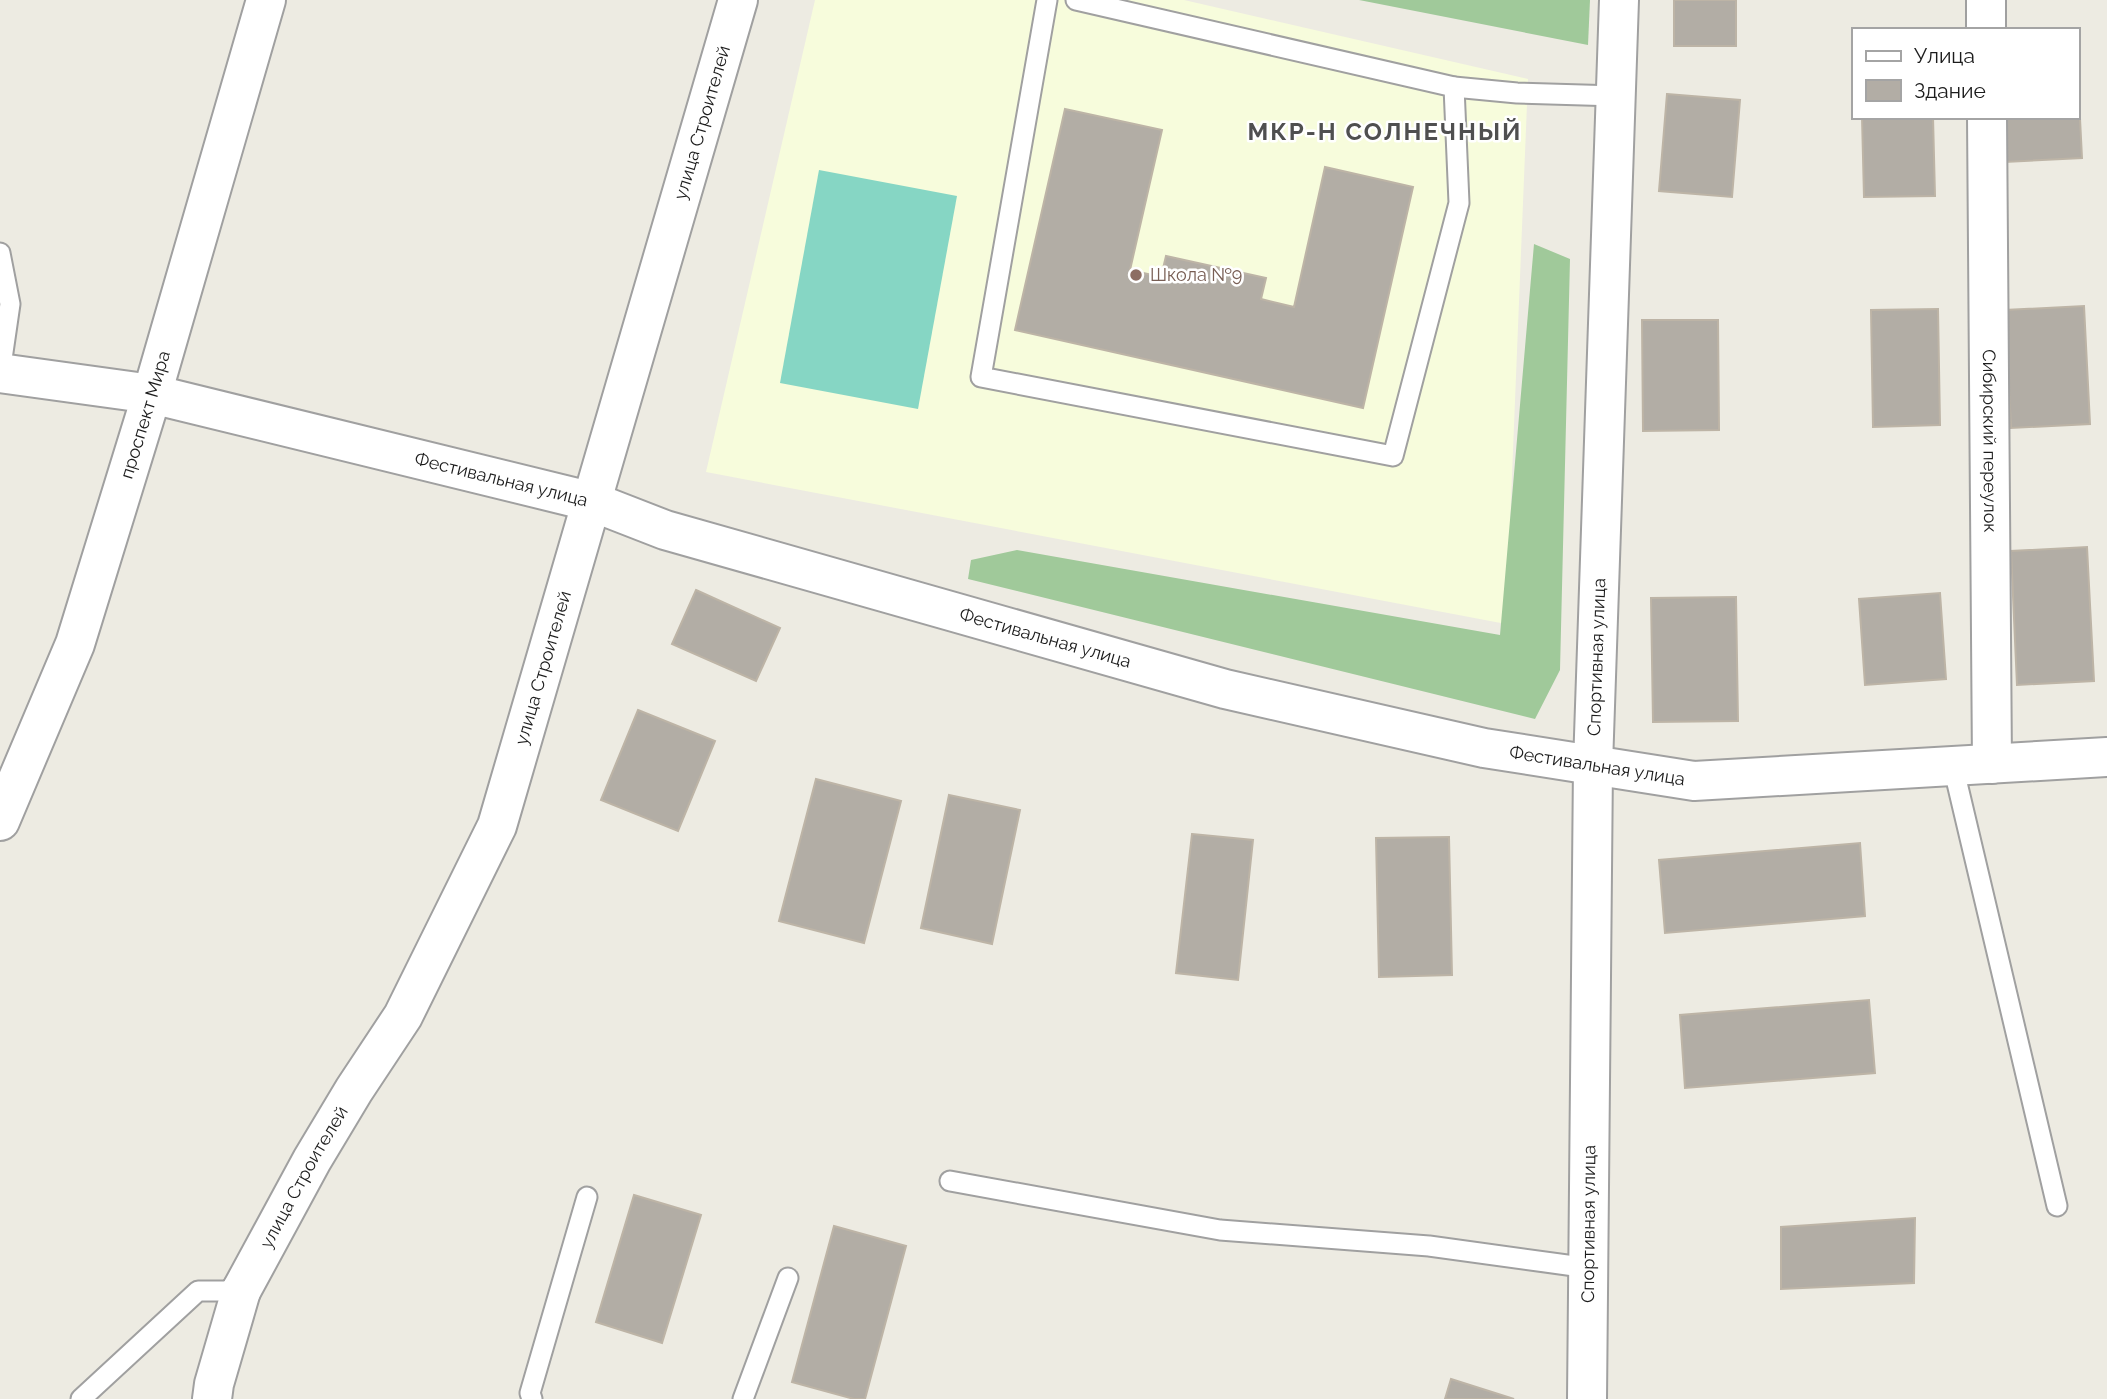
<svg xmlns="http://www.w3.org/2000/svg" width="2107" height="1399" viewBox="0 0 2107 1399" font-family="Raleway,sans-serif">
<rect width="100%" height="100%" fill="#edebe2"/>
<polygon fill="#f7fcdc" points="815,0 1184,0 1528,79 1506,624 706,472"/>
<g fill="#a0c99a">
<polygon points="1359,0 1590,0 1588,45"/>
<polygon points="1534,244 1570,259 1560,670 1535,719 968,579 971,560 1017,550 1500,635"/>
</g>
<polygon fill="#86d6c4" points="819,170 957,196 918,409 780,383"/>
<g fill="#b2ada5" stroke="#bdb4a6" stroke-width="2">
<rect x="1674" y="0" width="62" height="46"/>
<polygon points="2078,79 2082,158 2005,162 2003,117 2077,117"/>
<polygon points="1667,94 1740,100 1732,197 1659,191"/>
<polygon points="1065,109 1162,130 1130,270 1161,277 1166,256 1266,278 1261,299 1294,307 1325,167 1413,187 1363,408 1015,330"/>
<polygon points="1862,117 1933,117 1935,196 1864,197"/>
<polygon points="2084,306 2090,424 2011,428 2005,310"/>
<polygon points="1938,309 1940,425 1873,427 1871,310"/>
<polygon points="1642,320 1718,320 1719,430 1643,431"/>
<polygon points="2087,547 2094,681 2017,685 2011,551"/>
<polygon points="696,590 780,628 756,681 672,644"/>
<polygon points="1940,593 1946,679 1865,685 1859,599"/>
<polygon points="1736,597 1738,721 1653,722 1651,598"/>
<polygon points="638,710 715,741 678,831 601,800"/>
<polygon points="816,779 901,801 864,943 779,921"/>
<polygon points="949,795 1020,810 992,944 921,928"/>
<polygon points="1192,834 1253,840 1238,980 1176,973"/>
<polygon points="1449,837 1452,975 1379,977 1376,838"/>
<polygon points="1860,843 1865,916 1665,933 1659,860"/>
<polygon points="1869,1000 1875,1073 1685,1088 1680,1015"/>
<polygon points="634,1195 701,1215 662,1343 596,1322"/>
<polygon points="1915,1218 1914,1283 1781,1289 1781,1227"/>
<polygon points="834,1226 906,1246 865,1399 854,1399 792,1382"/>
<polygon points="1451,1379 1514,1399 1445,1399"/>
</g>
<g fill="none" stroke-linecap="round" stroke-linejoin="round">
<g stroke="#a0a0a0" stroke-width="23">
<g id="service">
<polyline points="1047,0 981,377 1393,456 1459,203 1454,87 1076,0"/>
<polyline points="1454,87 1517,93 1617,96"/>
<polyline points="0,253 10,304 0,373"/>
<polyline points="1953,766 2057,1206"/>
<polyline points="950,1181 1220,1230 1429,1246 1589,1268"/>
<polyline points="81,1399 198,1291 241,1291"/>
<polyline points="532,1399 530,1393 587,1197"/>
<polyline points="743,1399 788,1278"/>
</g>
</g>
<g stroke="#a0a0a0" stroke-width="42">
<g id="minor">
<polyline points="1986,0 1986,30"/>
<path id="s1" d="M1987 117 1992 764"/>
<path id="s2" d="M0 373 152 394 593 502 665 530 1225 689 1484 748 1694 781 2107 757"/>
<path id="s3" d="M0 821 75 644 152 394 266 0"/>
<polyline points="212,1399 214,1384 241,1291"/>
<path id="s4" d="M1587 1399 1593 765 1619 0"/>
</g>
</g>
<g stroke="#a0a0a0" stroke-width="42">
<g id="tertiary">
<path id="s5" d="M241 1291 312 1160 354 1090 403 1016 497 826 738 0"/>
</g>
</g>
<use href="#service" stroke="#fff" stroke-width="19"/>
<use href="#minor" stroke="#fff" stroke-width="38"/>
<use href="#tertiary" stroke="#fff" stroke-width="38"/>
</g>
<circle fill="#8d6e63" stroke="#fff" stroke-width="2.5" cx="1136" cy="275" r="7"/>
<g text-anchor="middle" stroke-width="5" stroke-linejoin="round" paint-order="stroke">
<g font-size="18" fill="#1c1c1c" stroke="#fff">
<text dy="6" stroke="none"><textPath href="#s5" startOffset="1264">улица Строителей</textPath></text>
<text dy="6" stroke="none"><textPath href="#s3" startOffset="432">проспект Мира</textPath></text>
<text dy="6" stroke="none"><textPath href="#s1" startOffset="324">Сибирский переулок</textPath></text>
<text dy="6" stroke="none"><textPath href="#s2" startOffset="513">Фестивальная улица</textPath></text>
<text dy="6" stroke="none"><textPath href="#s2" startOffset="1080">Фестивальная улица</textPath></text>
<text dy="6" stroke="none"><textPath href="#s4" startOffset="742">Спортивная улица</textPath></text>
<text dy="6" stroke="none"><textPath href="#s5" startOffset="696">улица Строителей</textPath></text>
<text dy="6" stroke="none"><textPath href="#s2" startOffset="1647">Фестивальная улица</textPath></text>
<text dy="6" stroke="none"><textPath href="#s5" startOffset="130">улица Строителей</textPath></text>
<text dy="6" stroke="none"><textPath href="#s4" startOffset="175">Спортивная улица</textPath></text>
</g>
<g font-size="18" fill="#785e54" stroke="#fff" text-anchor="start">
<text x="1150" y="281">Школа №9</text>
</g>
<g font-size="24" font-weight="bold" letter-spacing="2" fill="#4f4f4f" stroke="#fff">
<text x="1385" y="140">МКР-Н СОЛНЕЧНЫЙ</text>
</g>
</g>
<rect x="1852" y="28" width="228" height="91" fill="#ffffff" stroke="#a4a4a4" stroke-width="2"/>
<rect x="1866" y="51" width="35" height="10" fill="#ffffff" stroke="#a4a4a4" stroke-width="2"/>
<text x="1914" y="63" font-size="21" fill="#1c1c1c">Улица</text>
<rect x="1866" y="80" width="35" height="21" fill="#b2ada5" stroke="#a4a4a4" stroke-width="2"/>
<text x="1914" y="98" font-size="21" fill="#1c1c1c">Здание</text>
</svg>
